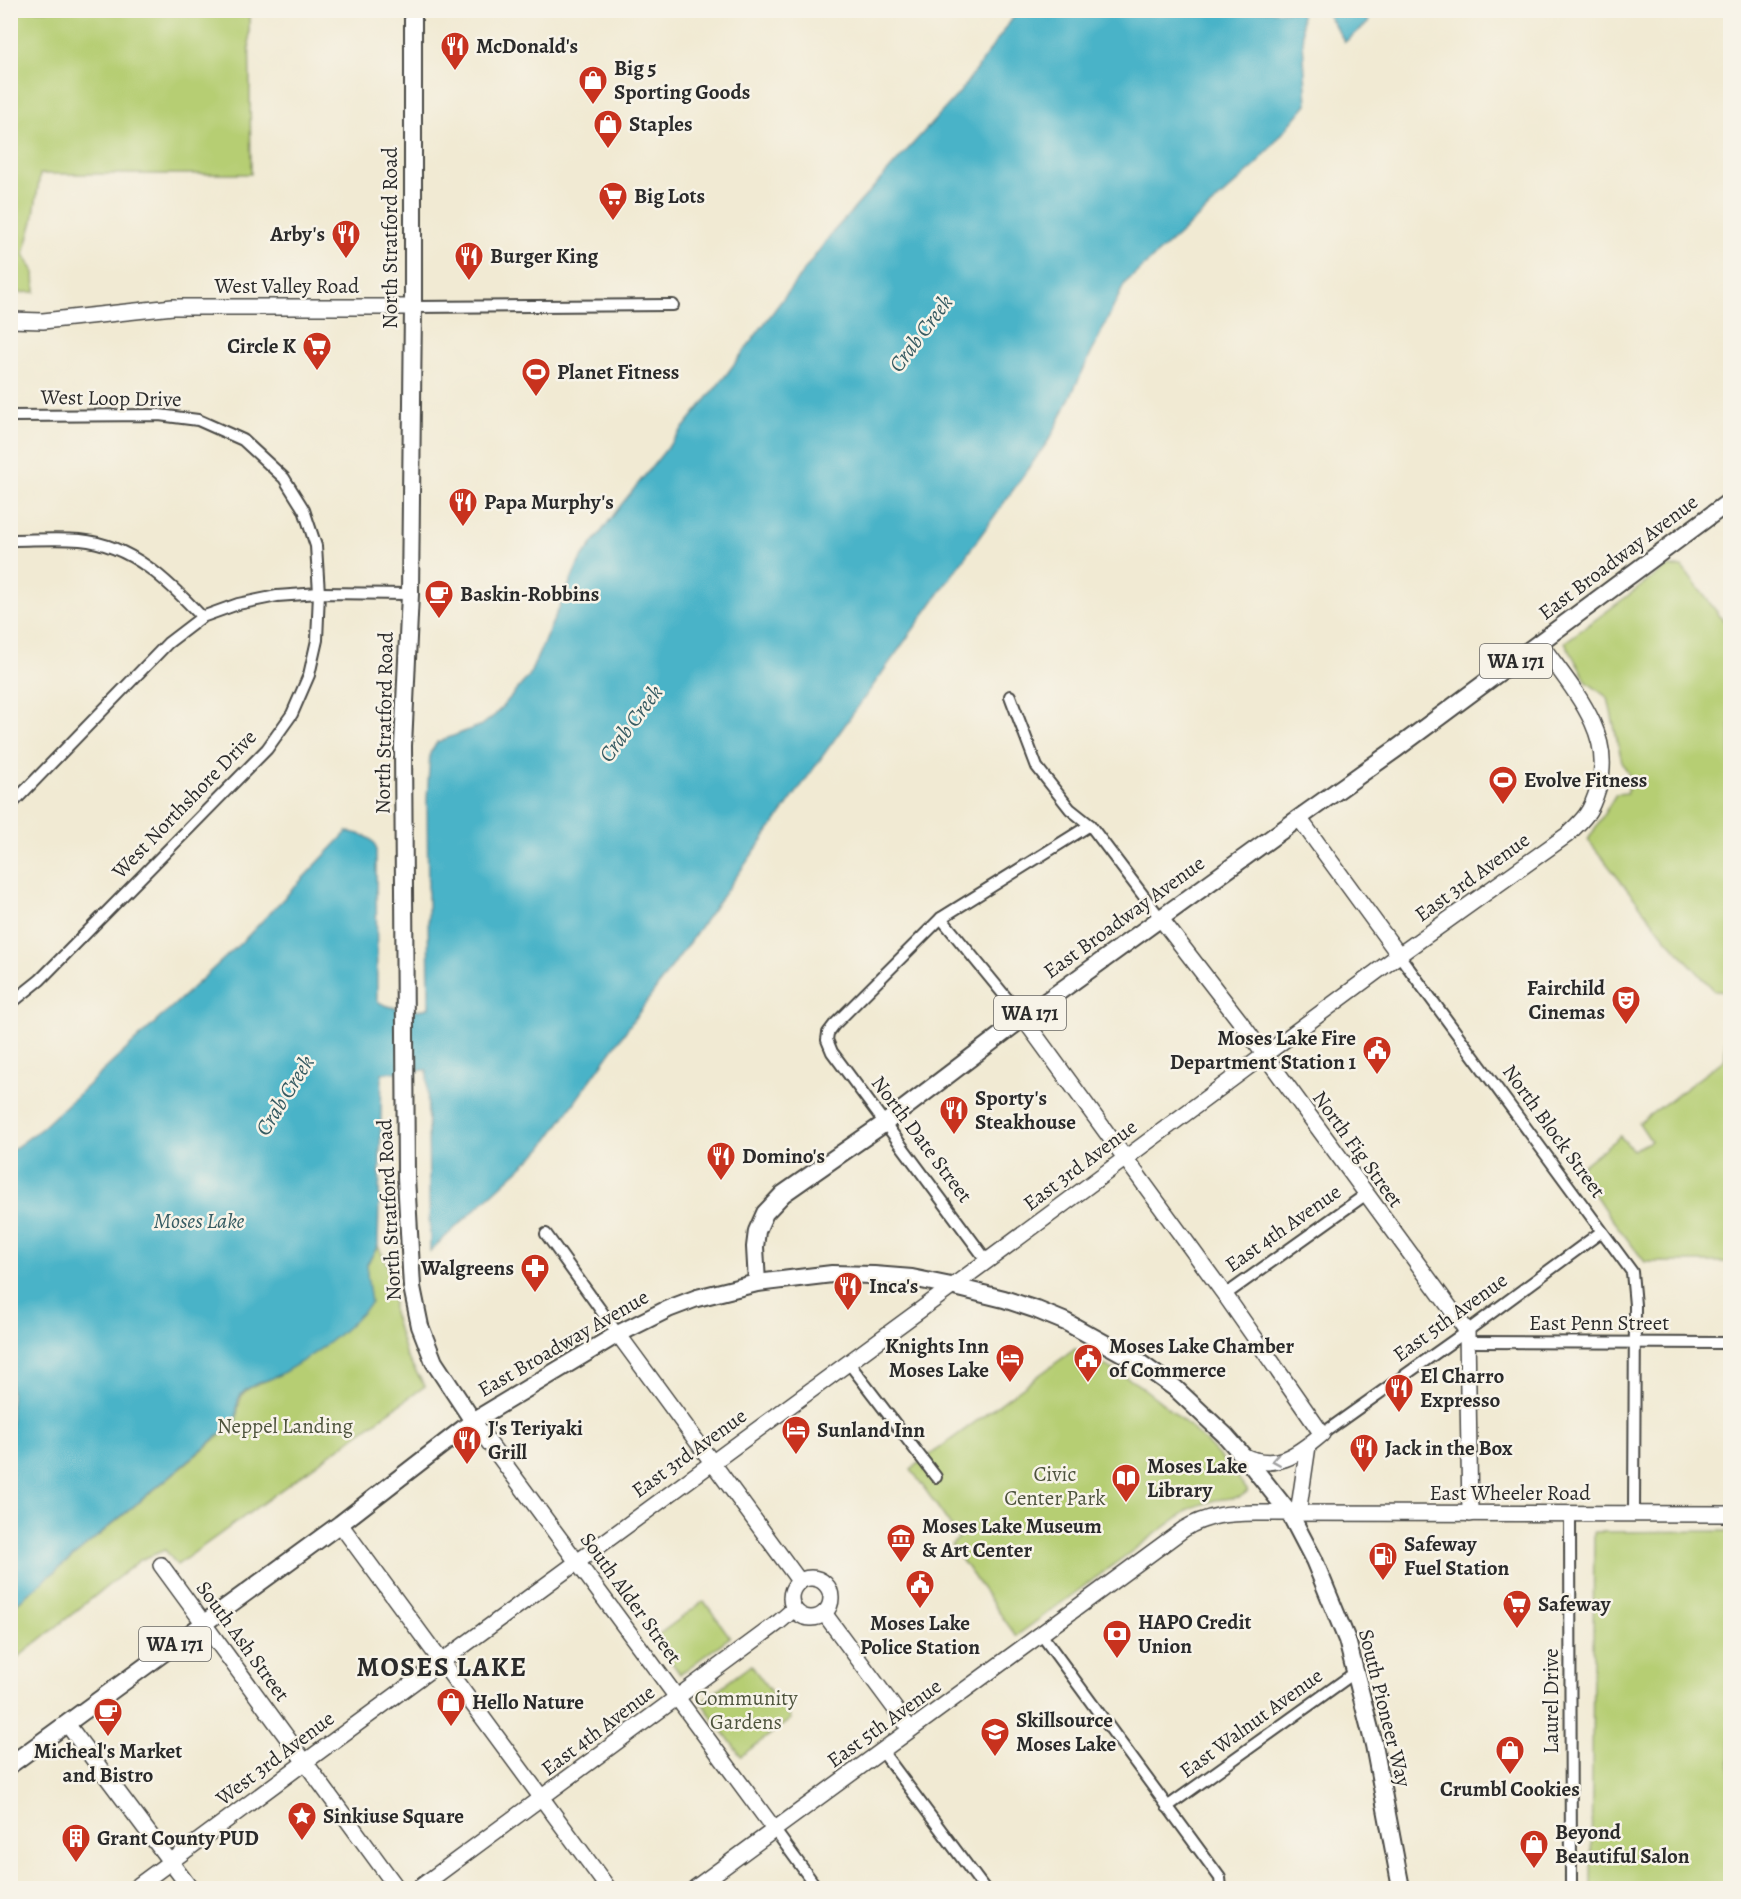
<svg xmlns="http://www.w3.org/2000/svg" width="1741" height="1899" viewBox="0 0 1741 1899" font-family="Alegreya,serif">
<rect width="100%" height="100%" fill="#f7f3e8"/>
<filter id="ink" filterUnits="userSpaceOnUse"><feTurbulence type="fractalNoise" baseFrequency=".0167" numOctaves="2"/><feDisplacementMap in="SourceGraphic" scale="12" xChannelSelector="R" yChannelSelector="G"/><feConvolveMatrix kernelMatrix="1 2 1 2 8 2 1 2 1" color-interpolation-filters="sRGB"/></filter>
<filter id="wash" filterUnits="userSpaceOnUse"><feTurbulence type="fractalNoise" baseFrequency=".008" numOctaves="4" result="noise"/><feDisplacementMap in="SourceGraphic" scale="24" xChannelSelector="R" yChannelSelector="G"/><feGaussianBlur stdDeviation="1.35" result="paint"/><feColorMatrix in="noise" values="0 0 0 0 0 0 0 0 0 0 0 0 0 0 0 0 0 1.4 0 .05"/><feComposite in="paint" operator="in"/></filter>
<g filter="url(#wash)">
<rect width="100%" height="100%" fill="#f1ead3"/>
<g fill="#b6ce73" stroke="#707c4f" stroke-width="1.5">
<polygon points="11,10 249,11 251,174 40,174 33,221 24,254 34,272 35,292 11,293"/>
<polygon points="1667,567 1682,567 1730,629 1730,991 1714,990 1665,937 1588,840 1616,794 1627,793 1631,779 1622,762 1608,698 1587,682 1565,642"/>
<polygon points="1730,1022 1730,1262 1645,1262 1607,1213 1578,1169 1620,1136 1633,1150 1651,1141 1639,1123 1725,1059 1726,1027"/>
<path d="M378 1246 392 1274 393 1312 406 1356 425 1386 177 1565 165 1550 140 1560 11 1663V1608L236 1422C240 1394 240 1389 268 1380L370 1303 367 1274V1264Z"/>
<path d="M1075 1349C1097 1362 1122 1373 1143 1388 1182 1417 1219 1452 1248 1491L1240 1497 1215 1500 1191 1508 1016 1636 951 1545 959 1538 911 1469Z"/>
<polygon points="1730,1531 1730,1888 1591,1888 1594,1532"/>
<polygon points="704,1601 730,1637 680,1674 654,1638"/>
<polygon points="751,1665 791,1719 741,1756 701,1702"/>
</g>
<g fill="#4ab3c8" stroke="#3a6f7a" stroke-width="1.5">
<path d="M1018 11H1301L1307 104 1254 167 1125 283 1051 437 542 1148 430 1251 427 1070 382 1073 378 1246 367 1264V1274L371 1303C342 1335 316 1354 279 1375 266 1382 246 1384 239 1398 236 1404 237 1415 236 1421L11 1608V1151L42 1128 245 939 347 832C359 833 373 836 376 848L377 1000C384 1008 419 1013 429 1007L427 799 430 753 437 742 482 725 495 715 529 676 579 562 621 505 726 375 832 233 960 92Z"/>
<polygon points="1325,11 1371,11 1368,23 1345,42"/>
</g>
</g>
<g filter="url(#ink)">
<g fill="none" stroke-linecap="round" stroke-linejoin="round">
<g stroke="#494844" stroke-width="14">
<g id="street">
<polyline points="413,307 673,305"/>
<polyline points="10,416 159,415 198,420 243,440 284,478 304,510 316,546 319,593 317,640 309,675 292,714 267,749 40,980 10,1004"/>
<path d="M10 540C33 540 57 538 80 540 132 545 168 581 202 617"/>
<polyline points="1010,696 1037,767 1070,809 1090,825 1161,919"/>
<polyline points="10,806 168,643 202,617 238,604 277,596 319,593 410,594"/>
<polyline points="941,918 1023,1018"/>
<polyline points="1399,955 1632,1272 1635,1305 1634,1514"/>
<polyline points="546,1234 618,1334"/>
<polyline points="987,1261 832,1052 827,1040 828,1033 834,1025 941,918 1090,825"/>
<polyline points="1225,1295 1365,1195"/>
<polyline points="1467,1342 1730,1343"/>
<polyline points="848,1362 936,1477"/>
<polyline points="1322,1434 1467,1331 1601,1232"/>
<polyline points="1570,1514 1571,1888"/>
<polyline points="1041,1634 1220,1878 1221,1888"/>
<polyline points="882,1751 984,1888"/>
<polyline points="1167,1807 1357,1671"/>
<polyline points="774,1829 817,1888"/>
</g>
</g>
<g stroke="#494844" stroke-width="18">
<g id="secondary">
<polyline points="10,320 43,321 173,307 413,307"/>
<polyline points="1299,818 1399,955"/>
<polyline points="1161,919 1239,1020 1467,1331 1470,1514"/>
<path d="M1023 1018 1225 1295 1322 1434C1297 1455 1275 1472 1242 1455"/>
<polyline points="618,1334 800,1582"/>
<polyline points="473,1421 774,1829"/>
<polyline points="1298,1514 1308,1446"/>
<polyline points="340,1524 608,1888"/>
<polyline points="161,1565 397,1888"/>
<circle cx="811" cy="1598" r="20"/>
<polyline points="824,1613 910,1729"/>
<polyline points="67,1724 190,1888"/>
<path d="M135 1888 305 1762 987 1261 1399 955 1567 835C1574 828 1581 822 1586 815 1593 806 1596 795 1599 785 1615 732 1568 684 1540 643"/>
<polyline points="419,1888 779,1622 794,1609"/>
<path d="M695 1888 1184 1529C1207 1515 1229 1513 1256 1513L1730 1514"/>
</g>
</g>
<g stroke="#494844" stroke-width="20">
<g id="primary">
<polyline points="413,10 413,307 410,594 403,746 406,1177 412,1287 420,1326 434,1362 473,1421"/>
<polyline points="757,1283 755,1247 757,1231 765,1213 783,1194 885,1123 1023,1018 1299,818 1396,749 1730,501"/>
<polyline points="10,1765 340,1524 473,1421 618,1334 668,1309 697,1298 757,1283 832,1274 874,1275 912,1278 951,1286 1004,1299 1037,1310 1066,1322 1140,1363 1175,1388 1225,1435 1252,1466 1290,1514 1314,1560 1347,1640 1374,1745 1401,1888"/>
</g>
</g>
<use href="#street" stroke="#fff" stroke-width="10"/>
<use href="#secondary" stroke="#fff" stroke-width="15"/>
<use href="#primary" stroke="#fff" stroke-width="16"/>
</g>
<defs><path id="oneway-chevron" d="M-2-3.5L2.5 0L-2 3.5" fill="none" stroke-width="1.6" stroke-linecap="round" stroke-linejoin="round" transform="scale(1.5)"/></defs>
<use stroke="#a0a0a0" href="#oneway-chevron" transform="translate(1276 1460) rotate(171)"/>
</g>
<defs>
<g id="restaurant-pin" transform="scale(1.5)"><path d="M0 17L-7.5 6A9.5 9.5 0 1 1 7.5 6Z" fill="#c8321e" stroke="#f7f3e8"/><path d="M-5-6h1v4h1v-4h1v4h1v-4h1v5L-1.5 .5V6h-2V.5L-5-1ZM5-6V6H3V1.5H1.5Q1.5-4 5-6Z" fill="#fff"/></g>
<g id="shop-pin" transform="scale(1.5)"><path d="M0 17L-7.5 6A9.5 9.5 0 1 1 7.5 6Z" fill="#c8321e" stroke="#f7f3e8"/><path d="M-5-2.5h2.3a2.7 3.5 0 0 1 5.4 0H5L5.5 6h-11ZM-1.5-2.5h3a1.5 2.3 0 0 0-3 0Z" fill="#fff"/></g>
<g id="supermarket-pin" transform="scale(1.5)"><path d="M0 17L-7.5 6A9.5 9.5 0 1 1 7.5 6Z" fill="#c8321e" stroke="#f7f3e8"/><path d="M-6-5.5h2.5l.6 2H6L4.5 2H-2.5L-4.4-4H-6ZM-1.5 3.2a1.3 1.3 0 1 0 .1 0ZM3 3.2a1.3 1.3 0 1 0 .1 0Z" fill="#fff"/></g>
<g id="stadium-pin" transform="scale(1.5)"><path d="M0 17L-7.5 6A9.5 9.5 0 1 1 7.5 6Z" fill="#c8321e" stroke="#f7f3e8"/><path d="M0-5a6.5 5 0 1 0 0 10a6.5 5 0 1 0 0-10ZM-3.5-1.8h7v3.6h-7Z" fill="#fff"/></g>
<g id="cafe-pin" transform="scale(1.5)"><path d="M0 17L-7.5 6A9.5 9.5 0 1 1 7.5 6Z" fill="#c8321e" stroke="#f7f3e8"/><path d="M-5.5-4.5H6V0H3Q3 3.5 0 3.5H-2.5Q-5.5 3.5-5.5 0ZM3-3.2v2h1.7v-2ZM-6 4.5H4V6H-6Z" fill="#fff"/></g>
<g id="theatre-pin" transform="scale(1.5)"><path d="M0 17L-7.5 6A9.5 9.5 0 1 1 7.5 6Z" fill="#c8321e" stroke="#f7f3e8"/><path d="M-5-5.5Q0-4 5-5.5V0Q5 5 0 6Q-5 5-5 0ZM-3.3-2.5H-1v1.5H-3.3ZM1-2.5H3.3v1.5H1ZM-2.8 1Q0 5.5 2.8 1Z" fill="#fff"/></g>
<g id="civic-pin" transform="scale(1.5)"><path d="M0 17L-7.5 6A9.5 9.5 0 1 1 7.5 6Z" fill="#c8321e" stroke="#f7f3e8"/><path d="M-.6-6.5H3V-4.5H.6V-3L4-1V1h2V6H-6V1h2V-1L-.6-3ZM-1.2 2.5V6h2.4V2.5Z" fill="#fff"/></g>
<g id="pharmacy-pin" transform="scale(1.5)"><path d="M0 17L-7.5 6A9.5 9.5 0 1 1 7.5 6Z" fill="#c8321e" stroke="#f7f3e8"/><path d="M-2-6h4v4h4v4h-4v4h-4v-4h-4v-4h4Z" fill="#fff"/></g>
<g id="hotel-pin" transform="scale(1.5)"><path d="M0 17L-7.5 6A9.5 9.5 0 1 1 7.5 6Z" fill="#c8321e" stroke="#f7f3e8"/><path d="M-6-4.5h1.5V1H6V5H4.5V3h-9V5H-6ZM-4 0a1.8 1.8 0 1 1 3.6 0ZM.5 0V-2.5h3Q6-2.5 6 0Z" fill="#fff"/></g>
<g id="library-pin" transform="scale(1.5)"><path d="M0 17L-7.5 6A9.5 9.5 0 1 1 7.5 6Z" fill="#c8321e" stroke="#f7f3e8"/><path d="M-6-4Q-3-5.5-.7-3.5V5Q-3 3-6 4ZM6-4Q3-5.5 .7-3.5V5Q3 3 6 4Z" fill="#fff"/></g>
<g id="museum-pin" transform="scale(1.5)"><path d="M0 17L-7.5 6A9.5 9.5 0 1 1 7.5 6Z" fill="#c8321e" stroke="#f7f3e8"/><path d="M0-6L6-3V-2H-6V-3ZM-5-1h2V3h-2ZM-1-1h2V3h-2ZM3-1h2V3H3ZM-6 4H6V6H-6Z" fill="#fff"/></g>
<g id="fuel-pin" transform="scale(1.5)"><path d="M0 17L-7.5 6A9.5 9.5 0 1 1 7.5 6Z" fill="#c8321e" stroke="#f7f3e8"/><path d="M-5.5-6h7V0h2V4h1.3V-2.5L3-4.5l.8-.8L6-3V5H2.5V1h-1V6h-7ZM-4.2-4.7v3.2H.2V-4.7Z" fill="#fff"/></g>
<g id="bank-pin" transform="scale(1.5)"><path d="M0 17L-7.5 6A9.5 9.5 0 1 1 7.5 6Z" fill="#c8321e" stroke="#f7f3e8"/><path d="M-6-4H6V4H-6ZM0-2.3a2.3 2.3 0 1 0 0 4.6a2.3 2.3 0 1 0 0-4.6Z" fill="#fff"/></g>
<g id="school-pin" transform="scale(1.5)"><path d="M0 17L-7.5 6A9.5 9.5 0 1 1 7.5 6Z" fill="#c8321e" stroke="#f7f3e8"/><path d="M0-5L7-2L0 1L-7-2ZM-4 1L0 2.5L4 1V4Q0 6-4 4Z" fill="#fff"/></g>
<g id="sight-pin" transform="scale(1.5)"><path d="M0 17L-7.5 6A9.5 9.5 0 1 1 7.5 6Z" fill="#c8321e" stroke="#f7f3e8"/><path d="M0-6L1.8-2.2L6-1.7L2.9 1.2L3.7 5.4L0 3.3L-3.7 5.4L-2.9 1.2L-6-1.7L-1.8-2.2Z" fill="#fff"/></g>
<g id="building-pin" transform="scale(1.5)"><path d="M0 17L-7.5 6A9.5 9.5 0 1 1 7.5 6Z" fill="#c8321e" stroke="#f7f3e8"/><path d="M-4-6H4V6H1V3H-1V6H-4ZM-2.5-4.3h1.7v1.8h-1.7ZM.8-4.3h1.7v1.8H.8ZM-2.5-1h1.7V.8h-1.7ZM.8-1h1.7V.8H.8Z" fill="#fff"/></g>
</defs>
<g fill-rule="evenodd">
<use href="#restaurant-pin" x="455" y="46"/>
<use href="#shop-pin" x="593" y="80"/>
<use href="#shop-pin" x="608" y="124"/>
<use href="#supermarket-pin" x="613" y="196"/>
<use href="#restaurant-pin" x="346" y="234"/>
<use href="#restaurant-pin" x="469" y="256"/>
<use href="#supermarket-pin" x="317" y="346"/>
<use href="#stadium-pin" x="536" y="372"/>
<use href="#restaurant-pin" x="463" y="502"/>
<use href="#cafe-pin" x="439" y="594"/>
<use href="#stadium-pin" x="1503" y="780"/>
<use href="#theatre-pin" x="1626" y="1000"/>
<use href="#civic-pin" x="1377" y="1050"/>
<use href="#restaurant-pin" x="954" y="1110"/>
<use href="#restaurant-pin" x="721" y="1156"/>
<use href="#pharmacy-pin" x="535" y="1268"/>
<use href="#restaurant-pin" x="848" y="1286"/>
<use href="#hotel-pin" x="1010" y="1358"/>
<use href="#civic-pin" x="1088" y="1358"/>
<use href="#restaurant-pin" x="1399" y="1388"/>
<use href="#hotel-pin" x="796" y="1430"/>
<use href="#restaurant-pin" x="467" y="1440"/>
<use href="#restaurant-pin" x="1364" y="1448"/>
<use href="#library-pin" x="1126" y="1478"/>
<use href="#museum-pin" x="901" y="1538"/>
<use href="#fuel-pin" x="1383" y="1556"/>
<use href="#civic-pin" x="920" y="1584"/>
<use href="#supermarket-pin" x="1517" y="1604"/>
<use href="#bank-pin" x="1117" y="1634"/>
<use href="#shop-pin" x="451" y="1702"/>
<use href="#cafe-pin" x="108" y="1712"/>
<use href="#school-pin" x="995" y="1732"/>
<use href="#shop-pin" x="1510" y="1750"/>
<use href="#sight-pin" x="302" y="1816"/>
<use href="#building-pin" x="76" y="1838"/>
<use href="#shop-pin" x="1534" y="1844"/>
</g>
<g text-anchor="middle" stroke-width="5" stroke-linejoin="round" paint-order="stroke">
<g fill="#f7f3e8" stroke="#686764" stroke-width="1.5">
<rect x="1480" y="644" width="72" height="34" rx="4.5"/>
<rect x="994" y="996" width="72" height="34" rx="4.5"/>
<rect x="139" y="1627" width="72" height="34" rx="4.5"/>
</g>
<g font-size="20" font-weight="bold" fill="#2b2b2b">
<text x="1516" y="668">WA 171</text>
<text x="1030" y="1020">WA 171</text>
<text x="175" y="1651">WA 171</text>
</g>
<g font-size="21" font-weight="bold" fill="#2b2b2b" stroke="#f7f3e8" text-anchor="start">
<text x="476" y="53">McDonald's</text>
<text x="614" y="75">Big 5<tspan x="614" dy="24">Sporting Goods</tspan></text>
<text x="629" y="131">Staples</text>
<text x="634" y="203">Big Lots</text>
<text x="325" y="241" text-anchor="end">Arby's</text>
<text x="490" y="263">Burger King</text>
<text x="296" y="353" text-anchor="end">Circle K</text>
<text x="557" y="379">Planet Fitness</text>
<text x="484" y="509">Papa Murphy's</text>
<text x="460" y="601">Baskin-Robbins</text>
<text x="1524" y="787">Evolve Fitness</text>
<text x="1605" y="995" text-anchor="end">Fairchild<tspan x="1605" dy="24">Cinemas</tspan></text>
<text x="1356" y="1045" text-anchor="end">Moses Lake Fire<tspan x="1356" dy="24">Department Station 1</tspan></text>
<text x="975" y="1105">Sporty's<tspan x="975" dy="24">Steakhouse</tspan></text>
<text x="742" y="1163">Domino's</text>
<text x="514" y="1275" text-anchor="end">Walgreens</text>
<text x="869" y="1293">Inca's</text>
<text x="989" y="1353" text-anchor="end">Knights Inn<tspan x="989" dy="24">Moses Lake</tspan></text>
<text x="1109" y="1353">Moses Lake Chamber<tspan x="1109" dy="24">of Commerce</tspan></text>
<text x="1420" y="1383">El Charro<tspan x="1420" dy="24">Expresso</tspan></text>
<text x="488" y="1435">J's Teriyaki<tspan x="488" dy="24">Grill</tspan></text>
<text x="817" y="1437">Sunland Inn</text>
<text x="1385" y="1455">Jack in the Box</text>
<text x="1147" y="1473">Moses Lake<tspan x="1147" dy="24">Library</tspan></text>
<text x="922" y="1533">Moses Lake Museum<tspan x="922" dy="24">&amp; Art Center</tspan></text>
<text x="1404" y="1551">Safeway<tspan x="1404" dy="24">Fuel Station</tspan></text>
<text x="1538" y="1611">Safeway</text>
<text x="1138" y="1629">HAPO Credit<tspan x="1138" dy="24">Union</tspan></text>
<text x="920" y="1630" text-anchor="middle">Moses Lake<tspan x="920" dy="24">Police Station</tspan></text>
<text x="472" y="1709">Hello Nature</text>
<text x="1016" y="1727">Skillsource<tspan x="1016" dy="24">Moses Lake</tspan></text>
<text x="108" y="1758" text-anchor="middle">Micheal's Market<tspan x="108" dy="24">and Bistro</tspan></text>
<text x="1510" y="1796" text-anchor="middle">Crumbl Cookies</text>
<text x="323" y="1823">Sinkiuse Square</text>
<text x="1555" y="1839">Beyond<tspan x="1555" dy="24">Beautiful Salon</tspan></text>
<text x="97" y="1845">Grant County PUD</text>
</g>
<g font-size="21" fill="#2b2b2b" stroke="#f7f3e8">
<text transform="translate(390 238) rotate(-90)" y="7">North Stratford Road</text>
<text x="287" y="293">West Valley Road</text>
<text transform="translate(111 398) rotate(1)" y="7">West Loop Drive</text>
<text transform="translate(1618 557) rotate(-37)" y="7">East Broadway Avenue</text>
<text transform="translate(384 723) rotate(-89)" y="7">North Stratford Road</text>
<text transform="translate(184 804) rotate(-46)" y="7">West Northshore Drive</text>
<text transform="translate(1472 877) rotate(-36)" y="7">East 3rd Avenue</text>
<text transform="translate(1124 917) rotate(-36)" y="7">East Broadway Avenue</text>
<text transform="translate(1554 1131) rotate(54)" y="7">North Block Street</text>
<text transform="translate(922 1139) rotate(53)" y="7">North Date Street</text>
<text transform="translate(1358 1149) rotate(54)" y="7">North Fig Street</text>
<text transform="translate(1080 1165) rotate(-37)" y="7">East 3rd Avenue</text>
<text transform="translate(389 1210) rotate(-93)" y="7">North Stratford Road</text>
<text transform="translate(1283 1228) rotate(-35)" y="7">East 4th Avenue</text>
<text transform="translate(1450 1317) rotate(-36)" y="7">East 5th Avenue</text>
<text x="1599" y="1330">East Penn Street</text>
<text transform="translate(563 1343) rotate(-30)" y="7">East Broadway Avenue</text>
<text transform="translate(689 1453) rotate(-36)" y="7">East 3rd Avenue</text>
<text x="1510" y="1500">East Wheeler Road</text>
<text transform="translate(631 1598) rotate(54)" y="7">South Alder Street</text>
<text transform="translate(243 1641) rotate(54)" y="7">South Ash Street</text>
<text transform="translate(1551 1701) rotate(-90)" y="7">Laurel Drive</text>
<text transform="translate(1385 1708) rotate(76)" y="7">South Pioneer Way</text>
<text transform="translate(884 1723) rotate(-36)" y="7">East 5th Avenue</text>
<text transform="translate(1251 1723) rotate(-36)" y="7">East Walnut Avenue</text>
<text transform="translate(598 1730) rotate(-37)" y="7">East 4th Avenue</text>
<text transform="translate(275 1758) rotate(-37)" y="7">West 3rd Avenue</text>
</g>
<g font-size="21" fill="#4e543d" stroke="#f7f3e8">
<text x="285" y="1433">Neppel Landing</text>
<text x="1055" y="1481">Civic<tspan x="1055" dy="24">Center Park</tspan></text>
<text x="746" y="1705">Community<tspan x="746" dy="24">Gardens</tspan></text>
</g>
<g font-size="22" font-style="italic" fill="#365b62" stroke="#f7f3e8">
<text transform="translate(920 333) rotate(-53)" y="8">Crab Creek</text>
<text transform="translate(630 723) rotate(-53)" y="8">Crab Creek</text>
<text transform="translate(284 1095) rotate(-58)" y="8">Crab Creek</text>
<text x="199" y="1228">Moses Lake</text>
</g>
<g font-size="27" font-weight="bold" letter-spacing="1.5" fill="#2b2b2b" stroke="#f7f3e8">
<text x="442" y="1676">MOSES LAKE</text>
</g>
</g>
<rect width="1741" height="1899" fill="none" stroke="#f7f3e8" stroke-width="36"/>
</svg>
